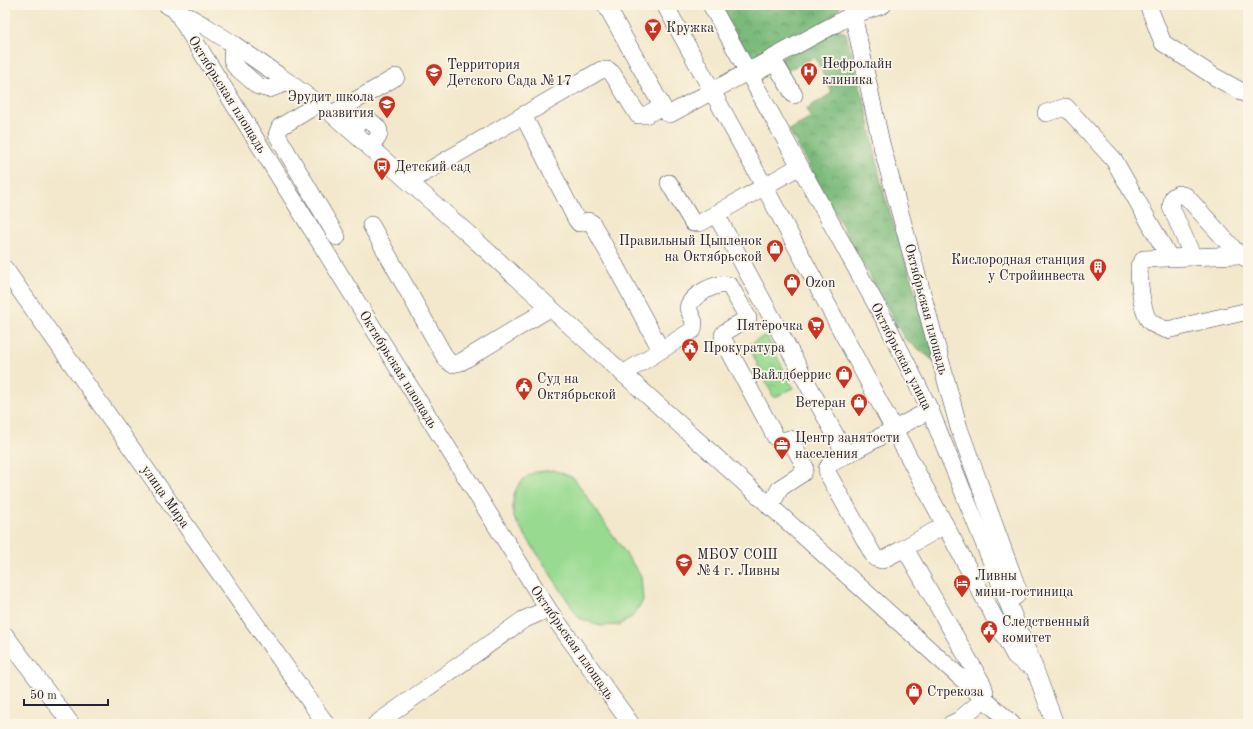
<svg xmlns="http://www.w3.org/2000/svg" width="1253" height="729" viewBox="0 0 1253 729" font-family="'Old Standard TT',serif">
<defs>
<pattern id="forest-crowns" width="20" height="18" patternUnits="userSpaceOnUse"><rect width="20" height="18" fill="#7aba7a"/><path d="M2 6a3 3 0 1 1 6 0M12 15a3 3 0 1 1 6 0" fill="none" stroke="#649765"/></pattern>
<pattern id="park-tufts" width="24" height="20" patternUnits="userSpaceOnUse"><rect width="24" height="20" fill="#98da90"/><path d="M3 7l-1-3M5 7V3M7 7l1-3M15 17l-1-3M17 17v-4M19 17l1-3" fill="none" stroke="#83bb7d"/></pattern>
</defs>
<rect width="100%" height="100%" fill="#fcf5e5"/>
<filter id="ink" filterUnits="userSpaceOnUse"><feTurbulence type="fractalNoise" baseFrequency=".025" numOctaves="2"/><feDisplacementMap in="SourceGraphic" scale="8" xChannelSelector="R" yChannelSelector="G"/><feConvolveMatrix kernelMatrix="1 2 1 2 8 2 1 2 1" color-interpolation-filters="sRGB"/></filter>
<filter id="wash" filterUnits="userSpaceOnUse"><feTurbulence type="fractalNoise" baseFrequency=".012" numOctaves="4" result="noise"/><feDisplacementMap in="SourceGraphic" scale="16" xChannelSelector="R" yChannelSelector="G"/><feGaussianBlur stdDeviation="0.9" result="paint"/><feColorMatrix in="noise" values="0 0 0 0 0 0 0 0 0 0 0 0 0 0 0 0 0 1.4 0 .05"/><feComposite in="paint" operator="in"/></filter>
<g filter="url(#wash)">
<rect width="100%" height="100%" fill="#f3e8cc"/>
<g fill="url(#forest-crowns)" stroke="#4e6e5a">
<polygon points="720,5 841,5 836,15 756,60 749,59"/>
<polygon points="837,29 846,33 866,107 882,187 936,357 934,361 904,338 789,130 811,118 806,109 832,93 815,57 786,71 780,59"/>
</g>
<polygon fill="url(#park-tufts)" stroke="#5d7e66" points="766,335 793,388 774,398 748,345"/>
<path fill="#98da90" stroke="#5d7e66" d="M554 470 574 478 641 576 643 601 632 617 619 625 600 626 579 618 514 518C511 499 513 483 533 473 538 471 548 471 554 470Z"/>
</g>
<g filter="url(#ink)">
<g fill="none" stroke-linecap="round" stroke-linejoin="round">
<g stroke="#414051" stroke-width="18">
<g id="minor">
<polyline points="167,5 205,26 233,44 281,77 332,114 465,231 1012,724"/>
<polyline points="606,5 662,106"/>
<polyline points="665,5 764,186 1015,656 1024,663 1034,667"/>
<polyline points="711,5 889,328 930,410 1034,667 1055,724"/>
<polyline points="851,5 881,143 959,428 1018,590 1016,596 1008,601"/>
<polyline points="1148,5 1163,43 1215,77 1248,95"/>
<polyline points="176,11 548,609 631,724"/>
<polyline points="233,44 232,59 235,66 258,86 269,89 288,82"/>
<polyline points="759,71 771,64 776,65 794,95"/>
<polyline points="318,104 280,127 277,135 337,237"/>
<polyline points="1046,113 1066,107 1114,160 1169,257"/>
<polyline points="332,114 396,77"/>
<polyline points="523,115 576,219 579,223 588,221 592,223 661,350"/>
<path d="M349 129C354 126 361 120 367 120 370 120 372 123 375 125 384 133 376 141 369 147"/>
<polyline points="800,166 716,214 846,455 830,464 827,469 828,474 875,558 882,560 901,550 907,552 983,685 985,692 981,697"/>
<polyline points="409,182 601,70 608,70 612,73 638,115 646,115 662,106 665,112 670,114 850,16 883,5"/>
<polyline points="669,183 693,223 700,223 716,214"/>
<polyline points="371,225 446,359 452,364 461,362 550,308"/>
<polyline points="1193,257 1171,207 1173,197 1178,194 1186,196 1239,255"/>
<path d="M1248 259 1239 255 1144 259 1139 266C1139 280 1141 307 1148 319 1152 325 1161 328 1167 330L1248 311"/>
<polyline points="5,269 326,724"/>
<path d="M623 374 693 330 694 322 688 308C690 296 718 280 730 286L748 318 725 332 723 335 724 341 776 438 779 441 790 439 805 467 803 473 780 488 770 507"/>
<polyline points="846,455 930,410"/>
<polyline points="901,550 945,525"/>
<polyline points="5,635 71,724"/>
<polyline points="376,724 523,620 548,609"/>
<polyline points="951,724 958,721 984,699"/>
</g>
</g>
<use href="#minor" stroke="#fff" stroke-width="17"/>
</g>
</g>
<defs>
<g id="bar-pin" transform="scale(0.9)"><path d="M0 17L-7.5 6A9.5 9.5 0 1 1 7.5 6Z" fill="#c8321e" stroke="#fcf5e5"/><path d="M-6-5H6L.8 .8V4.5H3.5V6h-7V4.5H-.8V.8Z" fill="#fff"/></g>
<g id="hospital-pin" transform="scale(0.9)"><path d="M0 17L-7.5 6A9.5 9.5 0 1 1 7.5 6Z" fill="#c8321e" stroke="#fcf5e5"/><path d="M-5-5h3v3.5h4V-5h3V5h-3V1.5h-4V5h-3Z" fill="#fff"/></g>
<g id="school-pin" transform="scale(0.9)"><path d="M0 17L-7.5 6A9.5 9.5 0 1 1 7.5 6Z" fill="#c8321e" stroke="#fcf5e5"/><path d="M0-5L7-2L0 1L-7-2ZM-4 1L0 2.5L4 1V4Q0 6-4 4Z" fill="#fff"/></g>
<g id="bus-pin" transform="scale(0.9)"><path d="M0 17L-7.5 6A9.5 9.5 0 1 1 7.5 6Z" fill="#c8321e" stroke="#fcf5e5"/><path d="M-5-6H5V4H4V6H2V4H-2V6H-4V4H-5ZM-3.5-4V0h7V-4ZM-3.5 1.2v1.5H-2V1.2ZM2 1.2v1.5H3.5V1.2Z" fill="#fff"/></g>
<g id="shop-pin" transform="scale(0.9)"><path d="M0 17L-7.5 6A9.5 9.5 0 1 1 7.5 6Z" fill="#c8321e" stroke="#fcf5e5"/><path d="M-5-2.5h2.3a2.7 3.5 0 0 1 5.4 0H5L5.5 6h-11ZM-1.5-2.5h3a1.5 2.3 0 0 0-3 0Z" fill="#fff"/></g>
<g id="building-pin" transform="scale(0.9)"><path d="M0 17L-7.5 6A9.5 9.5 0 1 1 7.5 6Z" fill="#c8321e" stroke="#fcf5e5"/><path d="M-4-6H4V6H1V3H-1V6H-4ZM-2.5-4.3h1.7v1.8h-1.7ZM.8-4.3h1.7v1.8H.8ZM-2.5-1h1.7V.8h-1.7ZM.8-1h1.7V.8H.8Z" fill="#fff"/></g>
<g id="supermarket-pin" transform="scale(0.9)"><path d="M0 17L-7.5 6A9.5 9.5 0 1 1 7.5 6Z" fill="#c8321e" stroke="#fcf5e5"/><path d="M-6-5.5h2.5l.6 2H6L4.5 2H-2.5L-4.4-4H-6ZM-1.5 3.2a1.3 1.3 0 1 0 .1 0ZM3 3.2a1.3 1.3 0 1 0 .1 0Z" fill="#fff"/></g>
<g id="civic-pin" transform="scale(0.9)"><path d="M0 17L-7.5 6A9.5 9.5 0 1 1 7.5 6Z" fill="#c8321e" stroke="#fcf5e5"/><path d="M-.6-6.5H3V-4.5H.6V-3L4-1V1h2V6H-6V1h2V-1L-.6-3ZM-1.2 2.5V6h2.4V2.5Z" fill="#fff"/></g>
<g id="office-pin" transform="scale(0.9)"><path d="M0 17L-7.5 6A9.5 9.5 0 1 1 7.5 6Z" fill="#c8321e" stroke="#fcf5e5"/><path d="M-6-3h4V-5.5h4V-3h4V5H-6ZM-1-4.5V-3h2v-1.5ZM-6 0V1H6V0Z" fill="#fff"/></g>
<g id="hotel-pin" transform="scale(0.9)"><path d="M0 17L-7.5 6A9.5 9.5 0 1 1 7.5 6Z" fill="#c8321e" stroke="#fcf5e5"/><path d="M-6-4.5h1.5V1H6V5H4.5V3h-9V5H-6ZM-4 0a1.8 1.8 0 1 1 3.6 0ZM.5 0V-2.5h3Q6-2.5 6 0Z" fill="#fff"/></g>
</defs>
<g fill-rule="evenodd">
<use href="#bar-pin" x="653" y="27"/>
<use href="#hospital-pin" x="809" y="71"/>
<use href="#school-pin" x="434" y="72"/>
<use href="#school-pin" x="387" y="104"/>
<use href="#bus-pin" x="382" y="166"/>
<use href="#shop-pin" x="775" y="248"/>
<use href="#building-pin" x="1098" y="267"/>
<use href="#shop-pin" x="792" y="282"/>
<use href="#supermarket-pin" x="816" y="325"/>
<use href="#civic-pin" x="690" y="347"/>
<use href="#shop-pin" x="844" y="374"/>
<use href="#civic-pin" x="524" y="386"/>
<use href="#shop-pin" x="859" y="402"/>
<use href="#office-pin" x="782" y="445"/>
<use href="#school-pin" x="684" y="562"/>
<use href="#hotel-pin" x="962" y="583"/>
<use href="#civic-pin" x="989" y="629"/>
<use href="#shop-pin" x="914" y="691"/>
</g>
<g text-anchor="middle" stroke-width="3.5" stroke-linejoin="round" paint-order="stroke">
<g font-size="14" fill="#22223b" stroke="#fcf5e5" text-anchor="start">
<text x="666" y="32">Кружка</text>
<text x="822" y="68">Нефролайн<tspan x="822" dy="16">клиника</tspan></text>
<text x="447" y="69">Территория<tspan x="447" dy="16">Детского Сада №17</tspan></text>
<text x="374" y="101" text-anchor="end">Эрудит школа<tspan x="374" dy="16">развития</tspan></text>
<text x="395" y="171">Детский сад</text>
<text x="762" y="245" text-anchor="end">Правильный Цыпленок<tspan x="762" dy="16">на Октябрьской</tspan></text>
<text x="1085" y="264" text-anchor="end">Кислородная станция<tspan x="1085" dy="16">у Стройинвеста</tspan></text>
<text x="805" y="287">Ozon</text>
<text x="803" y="330" text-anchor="end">Пятёрочка</text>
<text x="703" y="352">Прокуратура</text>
<text x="831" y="379" text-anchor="end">Вайлдберрис</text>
<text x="537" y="383">Суд на<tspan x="537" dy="16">Октябрьской</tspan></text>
<text x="846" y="407" text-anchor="end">Ветеран</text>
<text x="795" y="442">Центр занятости<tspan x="795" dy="16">населения</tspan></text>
<text x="697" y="559">МБОУ СОШ<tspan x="697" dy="16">№4 г. Ливны</tspan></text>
<text x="975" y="580">Ливны<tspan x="975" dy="16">мини-гостиница</tspan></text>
<text x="1002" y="626">Следственный<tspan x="1002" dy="16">комитет</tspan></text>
<text x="927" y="696">Стрекоза</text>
</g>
<g font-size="14" fill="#22223b" stroke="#fcf5e5">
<text transform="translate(228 94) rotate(58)" y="5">Октябрьская площадь</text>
<text transform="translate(927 309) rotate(75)" y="5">Октябрьская площадь</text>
<text transform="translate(902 356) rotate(63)" y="5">Октябрьская улица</text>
<text transform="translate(399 369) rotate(58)" y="5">Октябрьская площадь</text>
<text transform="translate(166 496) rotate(55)" y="5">улица Мира</text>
<text transform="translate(573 642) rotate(55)" y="5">Октябрьская площадь</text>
</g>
</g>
<rect width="1253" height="729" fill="none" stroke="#fcf5e5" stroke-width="20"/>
<path d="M24 699v6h84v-6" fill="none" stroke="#22223b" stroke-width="2"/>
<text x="30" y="699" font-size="12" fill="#22223b" stroke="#fcf5e5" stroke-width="3" paint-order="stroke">50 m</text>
</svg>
